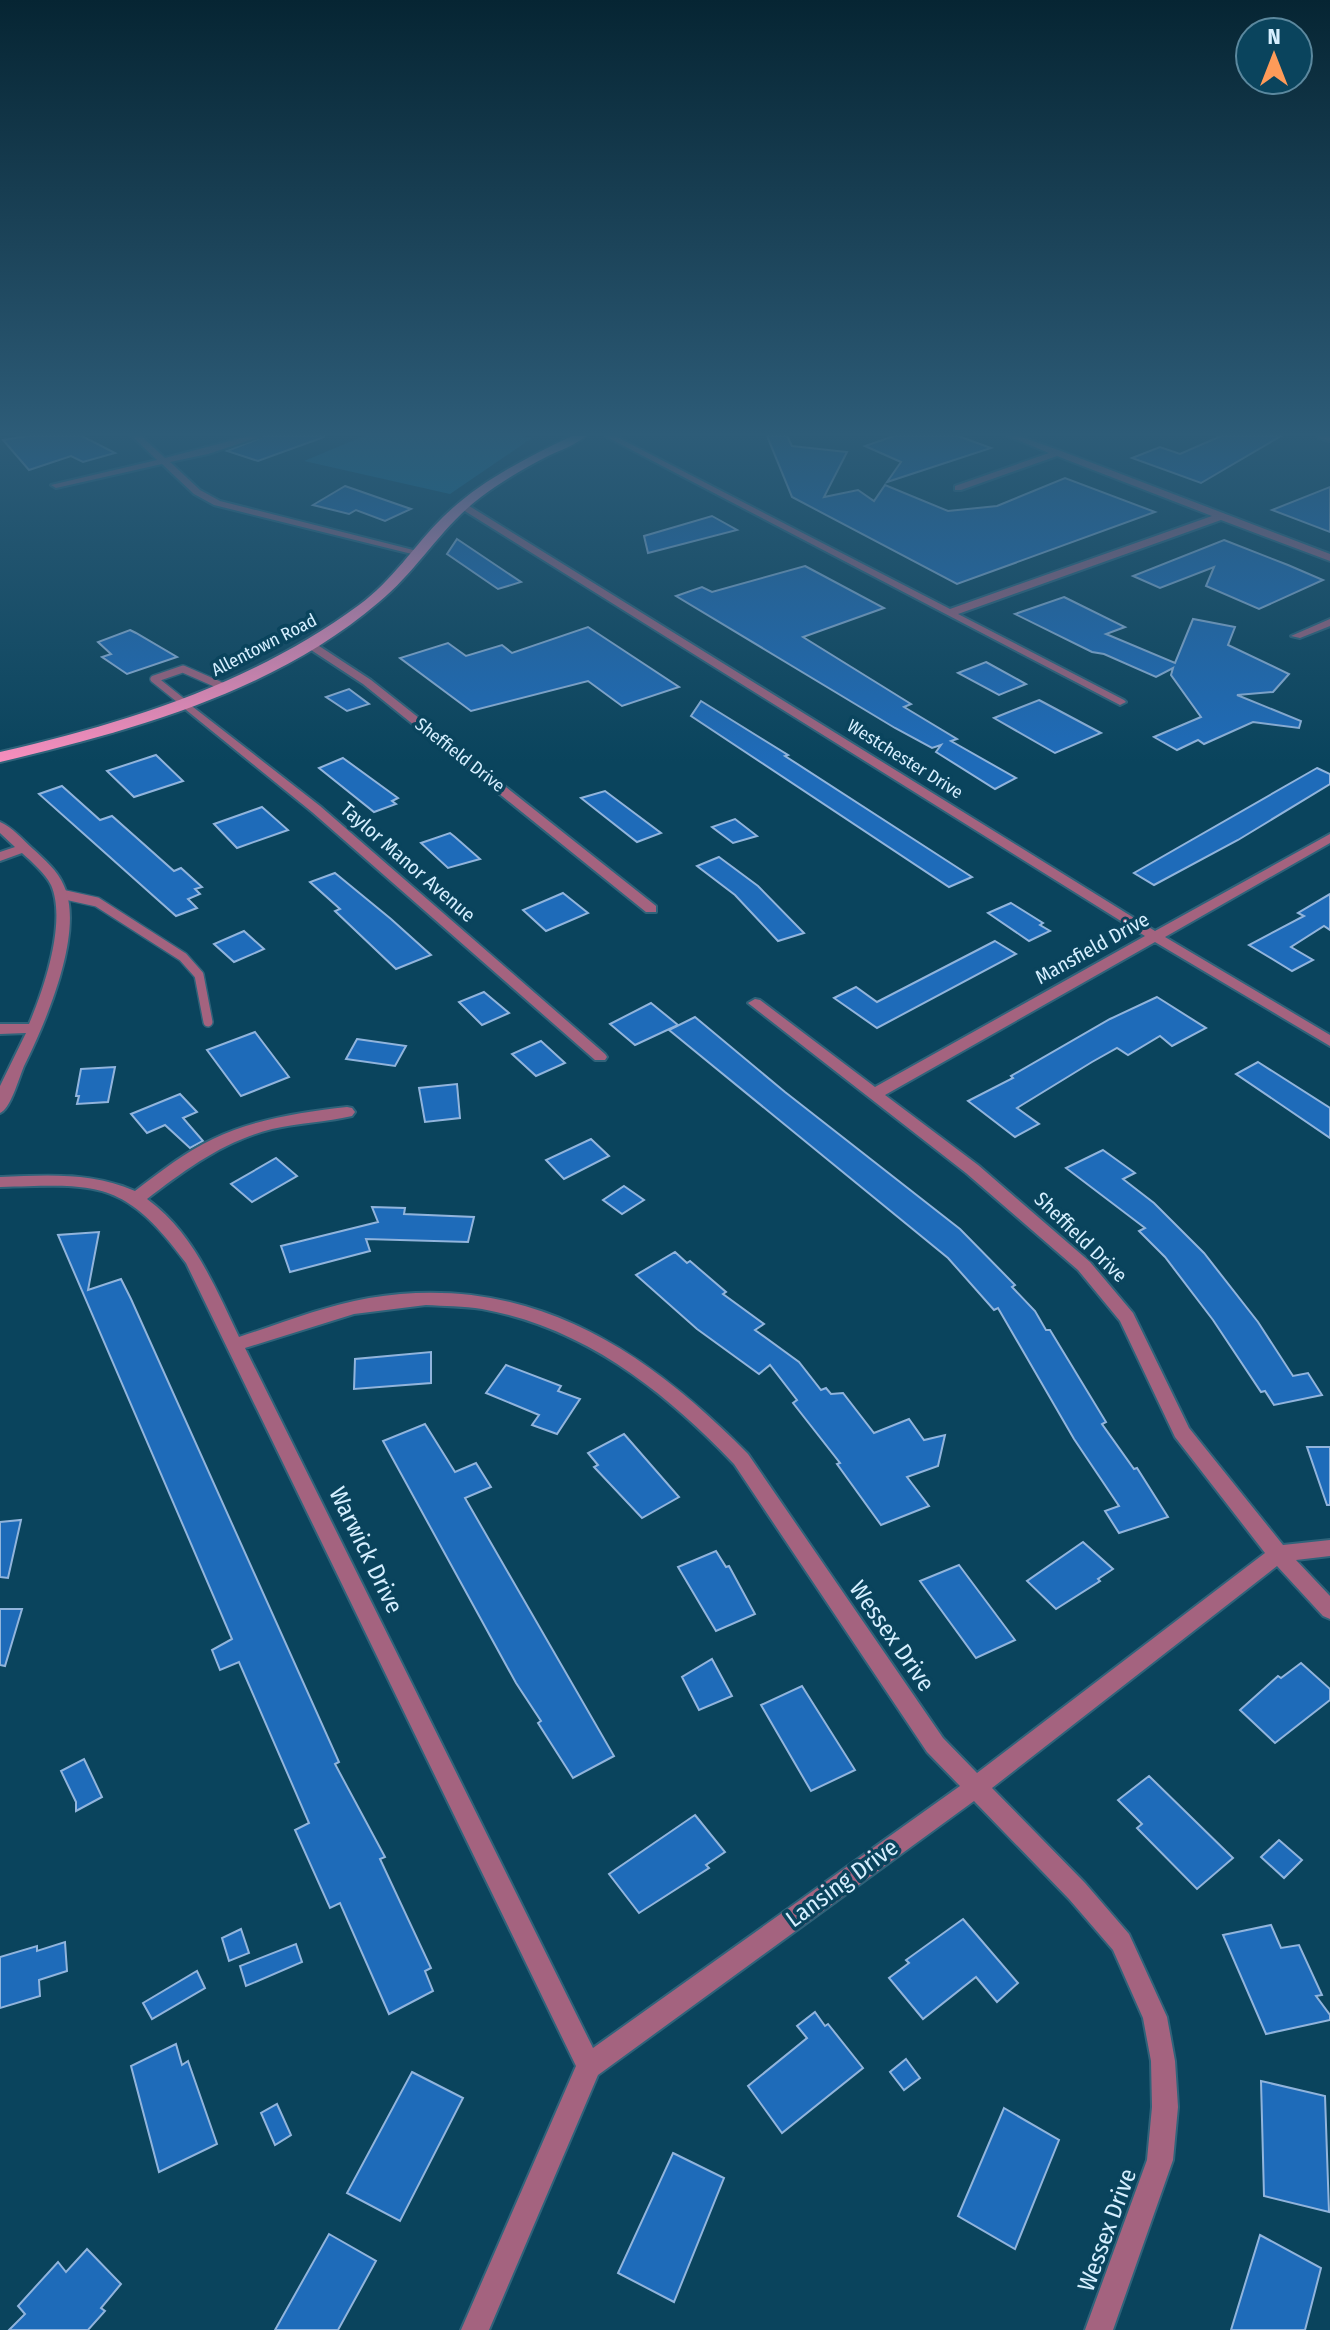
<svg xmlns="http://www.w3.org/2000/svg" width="1330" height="2330" viewBox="0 0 1330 2330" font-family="'Fira Sans Condensed',sans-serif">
<rect width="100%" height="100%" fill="#0a445d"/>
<polygon fill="#126d93" points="364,436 522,436 532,438 450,494 304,461"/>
<g fill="#1e6bb9" stroke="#91b4dc" stroke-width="2">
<polygon points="28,436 82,436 115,453 83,462 71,456 29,470 3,440"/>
<polygon points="265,436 324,436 324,437 258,461 227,451"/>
<polygon points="767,436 787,436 792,446 847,452 824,497 858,490 874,501 885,485 948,511 997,506 1065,478 1155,512 957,584 792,497"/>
<polygon points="894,436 958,436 991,448 887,482 901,462 865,446"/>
<polygon points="1221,436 1281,436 1201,483 1132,458 1160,447 1180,454"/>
<polygon points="345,486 388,501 411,509 385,521 356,510 349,514 313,505"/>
<polygon points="1330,487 1330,532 1272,510"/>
<polygon points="712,516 737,530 648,553 644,536"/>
<polygon points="457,539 521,582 498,589 447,554"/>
<polygon points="1224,540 1288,565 1323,580 1259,609 1206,586 1214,567 1160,588 1133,576"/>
<polygon points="805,566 884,608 803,637 911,704 904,707 957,739 951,741 1016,778 995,789 936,752 941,745 932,748 895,728 676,596 702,587 712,592"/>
<polygon points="1064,597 1125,627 1106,634 1175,663 1193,619 1235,627 1228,645 1289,674 1273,692 1237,695 1301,721 1299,728 1253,722 1204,744 1198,740 1177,750 1154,737 1201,717 1171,675 1173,668 1156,677 1104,654 1092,652 1015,614"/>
<polygon points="588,627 679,687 622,706 588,681 471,711 400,658 448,643 466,656 502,645 512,653"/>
<polygon points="130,630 136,633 177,657 127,674 102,657 111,654 98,642"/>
<polygon points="986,662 1026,684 999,695 958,673"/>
<polygon points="349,689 369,704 347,711 326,697"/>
<polygon points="1039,700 1101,733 1055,753 994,718"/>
<polygon points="701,701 788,755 785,756 972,877 949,887 691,716"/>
<polygon points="156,755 183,781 134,797 107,771"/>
<polygon points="343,758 398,798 392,801 396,804 374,812 319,768"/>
<polygon points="1317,768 1330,774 1330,784 1238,840 1154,885 1134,873"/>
<polygon points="62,786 100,820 112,816 174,871 181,868 202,887 195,889 200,894 188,899 197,908 176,916 39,794"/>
<polygon points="605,791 661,833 637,842 581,798"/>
<polygon points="262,807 288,830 237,848 214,824"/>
<polygon points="735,819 757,836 733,843 712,827"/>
<polygon points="450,833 455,837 480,859 448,868 421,843"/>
<polygon points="719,857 758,886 804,933 778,941 735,895 697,866"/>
<polygon points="335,873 391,919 431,955 396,969 335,911 340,909 310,882"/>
<polygon points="563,893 588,913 546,931 523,910"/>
<polygon points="1330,894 1330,930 1324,926 1291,947 1313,960 1292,971 1249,945 1304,916 1298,913"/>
<polygon points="1011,903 1043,923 1040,925 1050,931 1029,941 988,913"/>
<polygon points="244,931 264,949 234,962 214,944"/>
<polygon points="995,941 1016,954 877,1028 834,998 856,987 877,1002"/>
<polygon points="484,992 509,1013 482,1025 459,1002"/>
<polygon points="1157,997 1206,1028 1172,1046 1160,1036 1128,1055 1117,1048 1092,1062 1017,1108 1039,1124 1015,1137 968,1101 1013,1078 1011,1076 1110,1019"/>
<polygon points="651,1003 678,1025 635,1045 610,1024"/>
<polygon points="695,1017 785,1092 960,1229 1015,1285 1012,1287 1035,1311 1046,1330 1050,1330 1106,1422 1102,1424 1134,1469 1137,1468 1168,1517 1119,1533 1105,1511 1119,1506 1074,1439 998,1308 994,1310 948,1258 669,1030"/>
<polygon points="255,1032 289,1077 241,1096 207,1050"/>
<polygon points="357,1039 406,1046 395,1066 346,1059"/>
<polygon points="541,1041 565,1063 536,1076 512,1054"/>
<polygon points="1258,1062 1330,1108 1330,1138 1236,1074"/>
<polygon points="115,1067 108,1102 77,1104 79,1096 76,1096 81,1069"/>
<polygon points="457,1084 460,1118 425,1122 419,1088"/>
<polygon points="180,1094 197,1112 183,1118 203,1141 190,1148 165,1125 147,1133 131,1114"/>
<polygon points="591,1139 609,1156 564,1179 546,1160"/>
<polygon points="1103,1150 1135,1173 1123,1179 1154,1203 1204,1253 1258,1322 1293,1376 1308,1373 1322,1395 1274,1405 1265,1391 1261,1392 1213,1320 1165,1257 1139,1231 1145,1228 1066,1168"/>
<polygon points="276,1158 297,1176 252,1202 231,1184"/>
<polygon points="624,1186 644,1200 622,1214 603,1200"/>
<polygon points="372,1207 405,1208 404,1214 474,1217 468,1242 366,1239 370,1251 290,1272 281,1246 378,1222"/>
<polygon points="99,1232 88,1290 121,1279 131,1299 339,1762 335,1764 385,1857 380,1859 431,1968 425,1971 433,1991 389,2014 340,1903 330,1908 295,1830 309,1823 239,1662 220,1670 212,1650 232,1639 58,1235"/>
<polygon points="675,1252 687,1263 690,1261 726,1292 723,1294 764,1324 755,1330 799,1362 821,1390 826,1388 831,1394 843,1393 874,1433 909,1419 924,1440 945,1435 938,1466 907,1477 929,1506 881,1525 837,1464 840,1463 793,1403 797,1400 770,1365 759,1374 697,1329 636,1275"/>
<polygon points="431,1352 431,1383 354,1389 355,1359"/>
<polygon points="506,1365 561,1386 558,1391 580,1399 557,1434 532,1425 539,1415 486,1393"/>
<polygon points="425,1424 455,1472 476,1463 491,1487 465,1498 614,1756 573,1778 538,1723 541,1721 516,1683 383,1441"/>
<polygon points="624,1434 679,1497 642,1518 594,1467 598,1465 588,1453"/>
<polygon points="1307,1447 1330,1447 1330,1505 1327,1505"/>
<polygon points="21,1520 8,1578 0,1577 0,1522"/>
<polygon points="1083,1542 1113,1569 1098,1579 1100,1581 1056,1609 1027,1581"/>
<polygon points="716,1551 726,1567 729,1566 755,1614 716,1631 678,1567"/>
<polygon points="959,1565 1015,1640 976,1658 920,1581"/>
<polygon points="0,1609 22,1609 5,1666 0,1665"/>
<polygon points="712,1659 732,1696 699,1710 682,1677"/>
<polygon points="1301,1663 1330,1689 1330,1700 1275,1743 1240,1710 1278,1676 1281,1678"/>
<polygon points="802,1686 855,1770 811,1791 761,1705"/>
<polygon points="84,1759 102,1797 76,1811 76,1802 61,1771"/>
<polygon points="1149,1776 1233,1858 1197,1889 1137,1828 1142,1824 1118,1800"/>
<polygon points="695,1815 725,1852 706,1865 709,1868 639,1913 609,1874"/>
<polygon points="1279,1840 1302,1860 1284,1878 1261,1857"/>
<polygon points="963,1919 1018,1983 997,2002 976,1977 923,2019 889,1978 909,1963 906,1960"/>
<polygon points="1271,1925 1281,1948 1299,1945 1322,1995 1316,1996 1330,2015 1330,2020 1266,2034 1223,1935"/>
<polygon points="241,1929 249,1953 229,1961 222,1938"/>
<polygon points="65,1942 67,1971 39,1980 40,1996 0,2008 0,1957 37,1946 37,1951"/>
<polygon points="296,1944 302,1962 246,1986 240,1966"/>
<polygon points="197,1971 205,1988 152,2019 143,2003"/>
<polygon points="815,2012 825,2026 828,2024 863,2068 782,2133 748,2086 807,2038 797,2026"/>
<polygon points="176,2044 182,2065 188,2061 217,2144 159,2172 131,2066"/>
<polygon points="906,2059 920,2078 904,2090 890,2072"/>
<polygon points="412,2072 463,2098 400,2221 347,2193"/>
<polygon points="1261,2081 1325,2096 1329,2212 1264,2196"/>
<polygon points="277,2104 291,2135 275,2145 261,2113"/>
<polygon points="1004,2108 1059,2140 1015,2249 958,2216"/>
<polygon points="673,2153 724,2178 674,2302 618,2273"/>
<polygon points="329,2234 376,2261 338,2330 275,2330"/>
<polygon points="1260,2235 1321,2268 1305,2330 1231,2330"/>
<polygon points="87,2249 121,2284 101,2308 105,2311 88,2330 9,2330 25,2314 18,2306 58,2262 66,2272"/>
</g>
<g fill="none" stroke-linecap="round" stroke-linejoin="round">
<g stroke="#2f637a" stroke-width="10">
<polyline id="lane-far1" points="184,703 154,679 183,669 224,687"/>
</g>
<g stroke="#2f637a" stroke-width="12">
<polyline id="lane" points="61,894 97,902 183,957 199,975 208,1022"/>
</g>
<g stroke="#2f637a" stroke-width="4">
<g id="street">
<polygon points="132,436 141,436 165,458 249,436 262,436 208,454 170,462 200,490 220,501 425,553 420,556 214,505 194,494 162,464 56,488 51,485 157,460"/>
<polygon points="605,436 615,436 950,609 1212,516 1057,456 961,490 955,490 955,486 1049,453 1008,436 1019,436 1061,451 1330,554 1330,561 1221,520 958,614 1124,700 1126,702 1120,705"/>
<polygon points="1318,436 1330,436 1330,441 1319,438"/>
<path d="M460 504H466L1155 931 1330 834V843L1165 937 1330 1035V1046L1155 942 885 1095 978 1165 1090 1262 1133 1313 1189 1428 1283 1545 1330 1540V1556L1296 1560 1330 1596V1619L1323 1616 1277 1566 992 1788 1085 1883 1129 1934 1167 2017 1175 2061 1178 2107 1173 2160 1113 2330H1085L1147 2160 1152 2107 1151 2061 1143 2018 1113 1950 1069 1899 974 1801 598 2075 489 2330H461L576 2066 186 1263C124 1179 97 1184 0 1187V1177C47 1175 91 1172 135 1191 160 1172 185 1152 213 1139 255 1119 302 1112 347 1107L352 1108 355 1112 352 1116C326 1122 299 1123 272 1129 224 1141 186 1169 147 1199 193 1232 215 1287 239 1337 282 1323 324 1306 369 1298 526 1272 642 1346 748 1454L943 1738 977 1773 1265 1553 1175 1437 1120 1321 1078 1270 966 1173 748 1003 755 999 760 1000 875 1087 1145 936 460 508ZM426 1305C444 1306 464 1306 482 1309 585 1328 663 1390 734 1464L927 1752 960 1786 593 2048 245 1348 354 1314Z"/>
<polygon points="1330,619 1330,626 1300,638 1291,636"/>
<polygon points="305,642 313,642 371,680 656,906 656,912 646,912 363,684 305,646"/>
<polygon points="184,700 320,806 605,1054 607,1057 605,1060 595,1060 312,812 180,705 180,701"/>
<path d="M0 822C12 827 23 840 33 849 44 859 58 871 64 886 85 932 45 1024 24 1066 19 1078 10 1110 0 1113V1086L26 1033 0 1034V1024H29C44 989 67 921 51 885 45 873 32 862 22 853L0 861V852L15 847 0 833Z"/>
</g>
</g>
<g stroke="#2f637a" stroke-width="4">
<path id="primary" d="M572 436H586C575 445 561 450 548 456 525 468 502 481 481 497 441 527 417 571 379 602 274 692 131 731 0 762V752C127 723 253 683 359 605 392 581 414 546 443 517 480 481 526 458 572 436Z"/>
</g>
<use href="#lane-far1" stroke="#a4637f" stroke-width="7"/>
<use href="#lane" stroke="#a4637f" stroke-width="9"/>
<use href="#street" fill="#a4637f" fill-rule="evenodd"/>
<use href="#primary" fill="#f78ebd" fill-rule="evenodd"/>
</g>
<linearGradient id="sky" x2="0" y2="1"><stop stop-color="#062533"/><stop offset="0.57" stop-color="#2d5c78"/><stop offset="1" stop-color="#2d5c78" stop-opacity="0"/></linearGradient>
<rect width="1330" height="762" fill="url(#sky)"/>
<g text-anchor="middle" stroke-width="7" stroke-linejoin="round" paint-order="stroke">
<g font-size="18" fill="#d5efff" stroke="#0a445d">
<text transform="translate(264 645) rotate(-27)" y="6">Allentown Road</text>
<text transform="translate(460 755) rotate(38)" y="6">Sheffield Drive</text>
<text transform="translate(905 759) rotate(32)" y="6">Westchester Drive</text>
</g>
<g font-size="20" fill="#d5efff" stroke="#0a445d">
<text transform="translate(408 862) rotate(41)" y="7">Taylor Manor Avenue</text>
<text transform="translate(1092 948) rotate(-29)" y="7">Mansfield Drive</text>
<text transform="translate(1081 1237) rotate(44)" y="7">Sheffield Drive</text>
</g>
<g font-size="24" fill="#d5efff" stroke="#0a445d">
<text transform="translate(366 1550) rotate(64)" y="8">Warwick Drive</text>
<text transform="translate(892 1636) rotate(55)" y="8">Wessex Drive</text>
<text transform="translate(842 1883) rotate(-36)" y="8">Lansing Drive</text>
<text transform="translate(1107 2230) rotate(-70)" y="8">Wessex Drive</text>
</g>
</g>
<g transform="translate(1274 56)"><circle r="38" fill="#0a445d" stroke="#5b889e" stroke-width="2"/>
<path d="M0-6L14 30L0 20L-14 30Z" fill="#fe9b59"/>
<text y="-12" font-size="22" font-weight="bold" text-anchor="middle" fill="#d5efff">N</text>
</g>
</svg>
